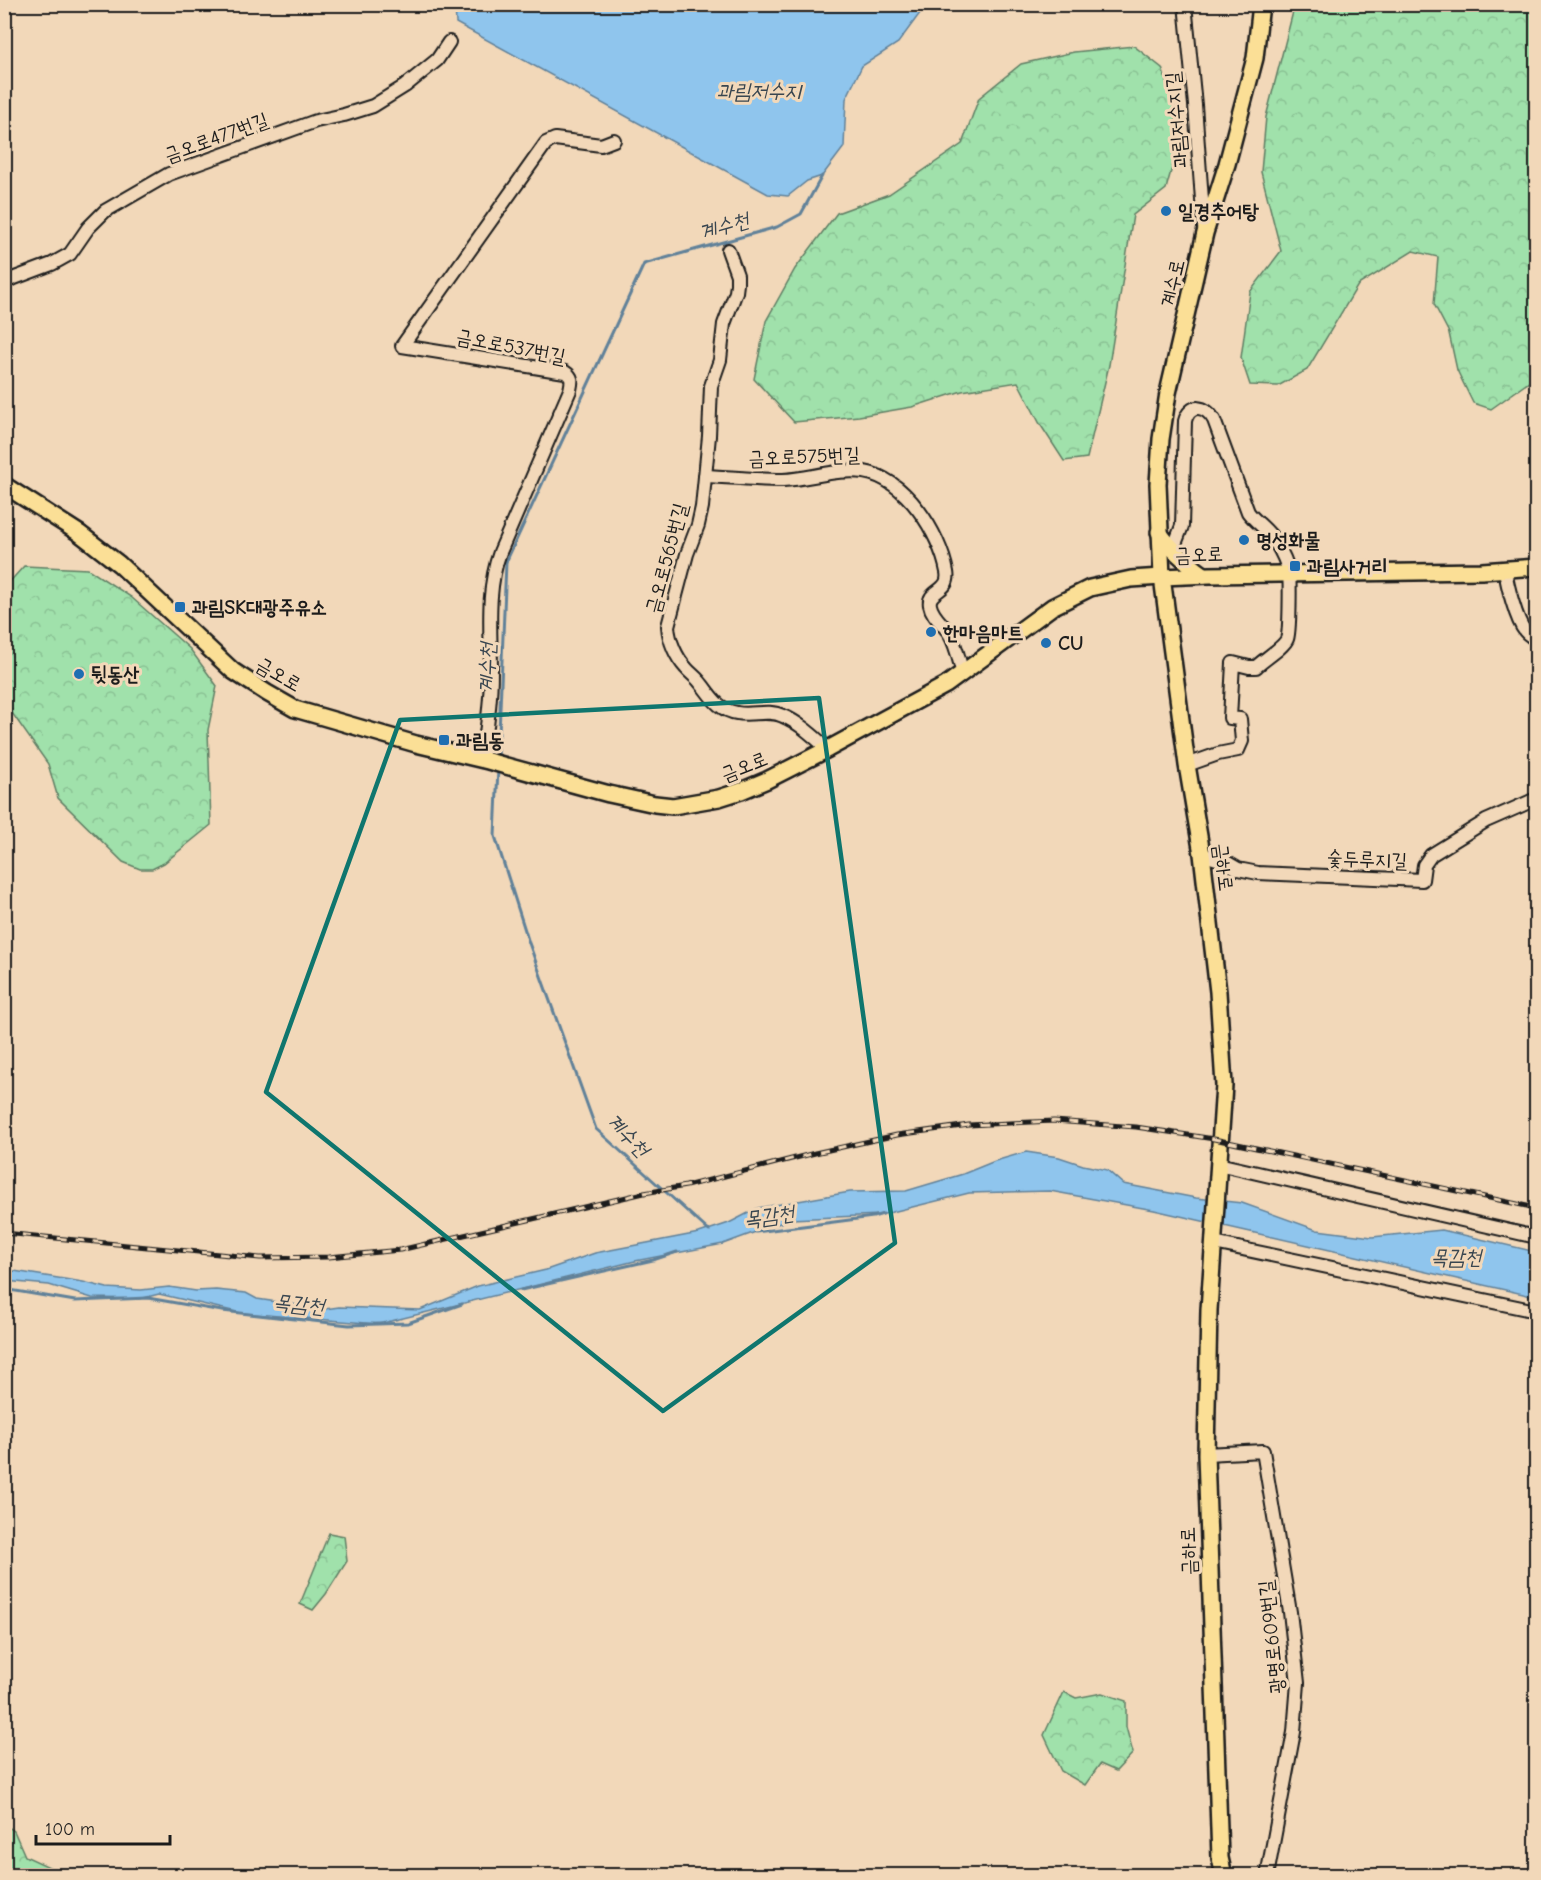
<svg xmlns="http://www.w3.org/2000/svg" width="1541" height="1880" viewBox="0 0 1541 1880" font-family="'Comic Neue','Poor Story',sans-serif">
<defs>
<pattern id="forest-crowns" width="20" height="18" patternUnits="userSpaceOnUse" patternTransform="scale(1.5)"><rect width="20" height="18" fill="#a0e1ab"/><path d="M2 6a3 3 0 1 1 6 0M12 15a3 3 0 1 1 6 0" fill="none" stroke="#89c093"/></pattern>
</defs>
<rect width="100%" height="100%" fill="#f2d8b9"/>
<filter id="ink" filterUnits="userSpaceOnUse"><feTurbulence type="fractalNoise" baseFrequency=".0167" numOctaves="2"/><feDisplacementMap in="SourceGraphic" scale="12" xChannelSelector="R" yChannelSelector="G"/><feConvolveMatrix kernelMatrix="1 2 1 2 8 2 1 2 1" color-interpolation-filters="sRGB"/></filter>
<g filter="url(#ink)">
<g fill="url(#forest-crowns)" stroke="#5e7e64" stroke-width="1.5">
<polygon points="1295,4 1536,5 1536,377 1491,409 1473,403 1457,370 1449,333 1434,304 1438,257 1413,251 1358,285 1307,370 1278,386 1250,385 1241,358 1250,292 1281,251 1261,172 1266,117"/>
<polygon points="1134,46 1162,68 1175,109 1178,146 1166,189 1133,215 1109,365 1087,458 1064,461 1040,424 1018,382 962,391 912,407 859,416 794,422 754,379 766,321 795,269 837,213 889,194 962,144 979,98 1021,64 1074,52"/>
<polygon points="24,566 88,569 131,597 190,649 217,686 208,730 211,825 164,863 152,869 140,869 123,862 58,798 48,764 5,703 5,587"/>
<polygon points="329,1533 344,1536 347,1561 326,1594 313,1610 300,1604"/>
<polygon points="1064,1692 1076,1698 1102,1693 1126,1701 1126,1727 1133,1753 1116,1771 1100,1764 1085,1785 1061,1771 1044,1735"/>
<polygon points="4,1824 14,1831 25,1856 60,1872 61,1875 5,1875"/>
</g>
<g fill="#8fc5ed" stroke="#618199" stroke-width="1.5">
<polygon points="455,5 455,4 926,5 898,43 862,66 846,99 844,147 822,176 807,181 788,196 768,194 456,23"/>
<polygon points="1026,1152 1059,1157 1083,1165 1107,1170 1123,1184 1196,1198 1242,1203 1317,1230 1372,1237 1442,1230 1536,1252 1536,1297 1154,1210 1050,1191 969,1193 880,1215 791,1219 723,1244 635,1261 379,1324 241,1313 159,1294 139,1299 92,1298 49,1285 5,1281 4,1273 14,1271 83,1282 107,1288 141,1290 169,1287 196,1291 216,1290 246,1293 257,1299 325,1309 339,1307 420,1310 478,1286 546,1270 595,1253 699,1233 729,1223 758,1208 850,1192 906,1191 963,1174 995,1161"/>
</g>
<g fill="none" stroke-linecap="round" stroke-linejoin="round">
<g stroke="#618199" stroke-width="3">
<polyline points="498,758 506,562 644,264 777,227 801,214 822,176"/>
<polyline points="498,768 495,836 529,943 596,1129 709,1231"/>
<polyline points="756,1232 873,1217 883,1214"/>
<polyline points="4,1289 75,1301 148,1298 222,1311 349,1325 408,1323 462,1304"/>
<polyline points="521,1290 653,1260 677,1252"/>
</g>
<g stroke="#1c1c1c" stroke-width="16">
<g id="minor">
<polyline points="1185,4 1195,105 1204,227"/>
<path d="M728 250 737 275V284L736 292 724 324 720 360 711 386 709 436 702 507 698 525 687 554 668 626C669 641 676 657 686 668 690 673 695 676 699 681 711 695 717 710 737 713 752 716 768 709 783 716 800 723 814 737 828 749"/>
<polyline points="4,282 52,264 70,254 88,228 105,211 169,174 316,121 344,115 373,106 405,86 437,60 449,42"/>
<path d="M705 476C731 477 757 480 783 480 810 479 837 468 864 472 906 479 940 534 947 572 951 592 927 590 930 605 932 617 945 625 950 635 957 647 959 661 963 674"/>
<path d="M1173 549 1182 526 1185 421C1190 402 1206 406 1214 420L1248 512C1256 523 1269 530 1276 543 1281 551 1287 564 1289 573 1290 582 1290 632 1287 639 1284 647 1263 660 1256 667H1249L1233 663 1230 718 1240 719 1242 741 1238 750 1218 754 1187 765"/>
<path d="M1505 570C1507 584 1516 620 1525 631 1528 635 1533 637 1536 640"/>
<path d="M482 759C487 730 491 701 491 671 491 631 486 590 500 552L570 390C572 381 573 377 565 372L402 346 546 143 555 139 601 145 614 140"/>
<polyline points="1202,854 1226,862 1238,869 1258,873 1422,880 1424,865 1431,855 1486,821 1536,799"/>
<polyline points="1218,1164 1536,1237"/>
<polyline points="1214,1243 1536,1311"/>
<polyline points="1206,1454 1263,1451 1290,1612 1298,1683 1294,1732 1267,1876"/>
</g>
</g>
<g stroke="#1c1c1c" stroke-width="20">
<g id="major">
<polyline points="4,485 79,533 119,564 233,671 267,693 295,709 416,744 488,761 609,794 655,804 673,806 719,798 741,791 767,780 828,749 946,685 1052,607 1090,588 1131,579 1162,577 1210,575 1482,571 1536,567"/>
<path d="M1159 532C1171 550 1187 563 1204 575"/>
<polyline points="1224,1876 1220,1858 1206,1454 1209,1310 1224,1085 1218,992 1202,854 1187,765 1162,577 1158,484 1161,439 1168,393 1205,233 1227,164 1255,58 1261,4"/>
</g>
</g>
<use href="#minor" stroke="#f2d8b9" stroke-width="12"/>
<use href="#major" stroke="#fbdf96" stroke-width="15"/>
<g stroke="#1c1c1c" stroke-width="5">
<polyline id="rail" points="4,1233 260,1258 329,1257 400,1250 644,1193 686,1186 815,1153 897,1135 969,1125 1054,1121 1136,1127 1214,1139 1536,1208"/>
</g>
<use href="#rail" stroke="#f2d8b9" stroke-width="3" stroke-dasharray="9" stroke-linecap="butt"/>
</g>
</g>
<path fill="none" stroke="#0f766e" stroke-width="4.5" stroke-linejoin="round" d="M819 698 895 1243 663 1411 266 1092 400 720Z"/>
<g fill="#1f6fb2" stroke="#f2d8b9" stroke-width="2">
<circle cx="1166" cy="211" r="6"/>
<circle cx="1244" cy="540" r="6"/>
<rect x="1289" y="560" width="12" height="12" rx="3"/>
<rect x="174" y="601" width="12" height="12" rx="3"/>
<circle cx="931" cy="632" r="6"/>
<circle cx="1046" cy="643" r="6"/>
<circle cx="79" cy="674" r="6"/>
<rect x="438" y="734" width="12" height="12" rx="3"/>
</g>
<g text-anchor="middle" stroke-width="6" stroke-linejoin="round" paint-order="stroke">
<g font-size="20" fill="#1c1c1c" stroke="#f2d8b9">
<text transform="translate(1176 120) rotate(-95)" y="7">과림저수지길</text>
<text transform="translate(216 137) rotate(-20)" y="7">금오로477번길</text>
<text transform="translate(1172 283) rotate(-77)" y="7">계수로</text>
<text transform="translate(511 346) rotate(11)" y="7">금오로537번길</text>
<text transform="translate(804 456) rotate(-2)" y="7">금오로575번길</text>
<text transform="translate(1199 554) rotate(-2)" y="7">금오로</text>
<text transform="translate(666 558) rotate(-75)" y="7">금오로565번길</text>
<text transform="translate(279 674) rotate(30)" y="7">금오로</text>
<text transform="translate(744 766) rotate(-22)" y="7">금오로</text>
<text transform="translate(1367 859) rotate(2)" y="7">숯두루지길</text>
<text transform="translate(1224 867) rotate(83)" y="7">금하로</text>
<text transform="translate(1188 1551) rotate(-92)" y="7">금하로</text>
<text transform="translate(1271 1637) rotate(-96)" y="7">광명로609번길</text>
</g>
<g font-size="20" font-weight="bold" fill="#1c1c1c" stroke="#f2d8b9" text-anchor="start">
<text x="1178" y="218">일경추어탕</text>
<text x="1256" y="547">명성화물</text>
<text x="1307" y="573">과림사거리</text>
<text x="192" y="614">과림SK대광주유소</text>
<text x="943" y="639">한마음마트</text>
<text x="1058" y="650">CU</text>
<text x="91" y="681">뒷동산</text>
<text x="456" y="747">과림동</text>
</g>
<g font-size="21" font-style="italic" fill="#394650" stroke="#f2d8b9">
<text x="759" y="98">과림저수지</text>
<text transform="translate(724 226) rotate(-16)" y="7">계수천</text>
<text transform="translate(487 668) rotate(-88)" y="7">계수천</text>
<text transform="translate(628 1135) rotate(46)" y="7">계수천</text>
<text transform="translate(769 1216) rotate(-8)" y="7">목감천</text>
<text x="1456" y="1264">목감천</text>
<text transform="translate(299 1304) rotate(6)" y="7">목감천</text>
</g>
</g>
<rect width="1541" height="1880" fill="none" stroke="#f2d8b9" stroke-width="24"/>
<rect x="12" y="12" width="1517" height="1856" fill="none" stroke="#1c1c1c" stroke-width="2" filter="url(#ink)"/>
<path d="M36 1835v9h134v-9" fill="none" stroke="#1c1c1c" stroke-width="3"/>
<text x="45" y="1835" font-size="18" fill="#1c1c1c" stroke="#f2d8b9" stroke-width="4.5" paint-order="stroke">100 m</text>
</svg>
